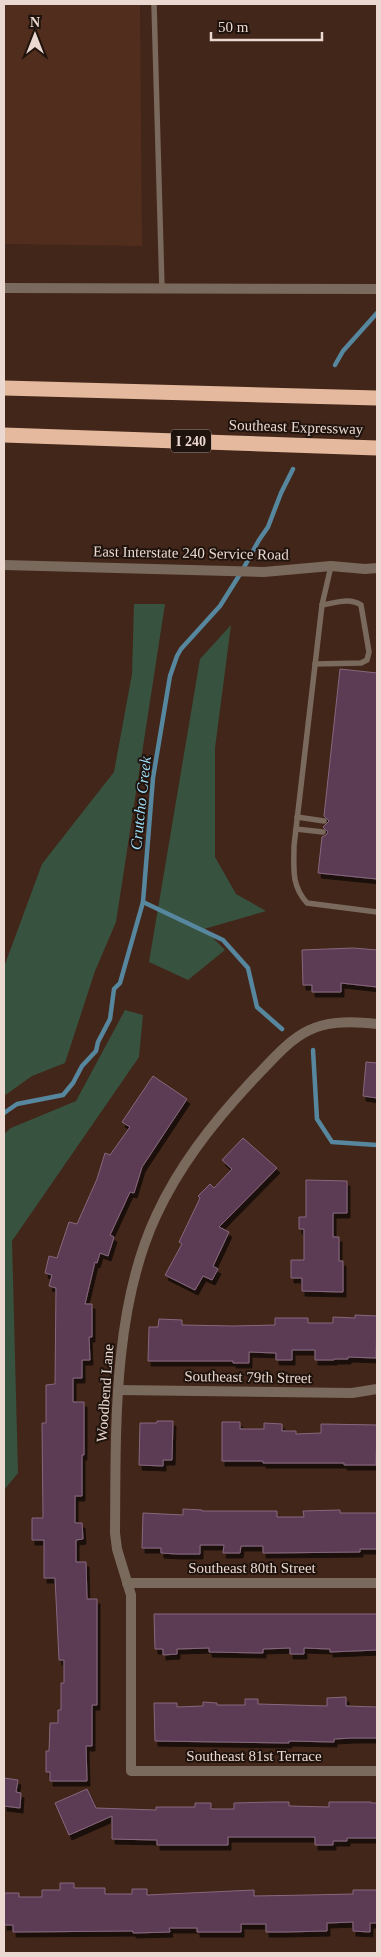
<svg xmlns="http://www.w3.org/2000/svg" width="381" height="1957" viewBox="0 0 381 1957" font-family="Georgia,serif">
<defs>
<filter id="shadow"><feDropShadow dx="3" dy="5" stdDeviation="0" flood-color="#0009"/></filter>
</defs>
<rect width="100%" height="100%" fill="#422619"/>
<polygon fill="#502d1d" points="4,4 140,4 142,246 4,244"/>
<g fill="#385240">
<polygon points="134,604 165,604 116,922 95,971 65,1063 32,1076 4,1096 4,967 42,864 114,772 132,674"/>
<polygon points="231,625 215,748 215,857 236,894 266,911 204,929 225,950 188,980 149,962 200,659"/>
<polygon points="125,1010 143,1015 139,1057 12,1241 18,1473 4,1490 4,1134 11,1128 76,1101"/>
</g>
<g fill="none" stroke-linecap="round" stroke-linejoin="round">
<g stroke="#56879e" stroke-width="4.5">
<polyline points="335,365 343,351 377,313"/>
<polyline points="143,902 223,940 248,968 257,1007 282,1029"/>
<polyline points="313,1050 317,1119 332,1142 377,1145"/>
<polyline points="4,1113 17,1104 63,1095 73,1083 82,1066 96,1051 98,1042 110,1019 114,989 120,983 143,902 153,778 170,676 177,656 181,649 220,606 242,571 259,540 268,527 281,493 293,469"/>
</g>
</g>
<g fill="#5c3a54" stroke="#85687e" filter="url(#shadow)">
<polygon points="340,669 377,673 377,879 318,873 322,837 326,835 328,832 323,827 329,821 324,816"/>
<polygon points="353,948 377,950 377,987 341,983 341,992 312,992 312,985 303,985 302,950"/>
<polygon points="366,1062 377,1063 377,1098 363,1096"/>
<polygon points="153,1076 187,1099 142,1167 134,1193 130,1192 110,1235 114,1237 108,1256 100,1253 97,1263 95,1262 85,1304 92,1304 92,1337 89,1337 90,1360 82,1360 82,1378 73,1378 73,1402 84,1402 84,1455 82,1455 82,1496 75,1496 75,1523 82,1523 83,1539 76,1540 76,1562 86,1562 87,1599 97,1599 97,1705 92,1705 92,1746 86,1746 87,1781 50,1781 50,1772 46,1772 46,1751 49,1751 50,1723 58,1723 58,1710 61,1710 61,1683 64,1683 64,1660 59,1660 55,1578 44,1578 44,1540 32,1540 32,1518 43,1518 42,1423 46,1423 46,1385 55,1384 56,1288 49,1286 52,1275 45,1273 49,1256 57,1258 69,1222 77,1224 97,1179 105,1153 110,1155 130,1127 122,1122"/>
<polygon points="243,1138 277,1168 219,1227 229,1232 213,1266 218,1269 212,1280 203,1276 195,1290 165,1275 182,1244 179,1242 200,1198 198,1196 210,1184 214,1188 232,1169 222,1160"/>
<polygon points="306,1180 347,1181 347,1213 333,1213 333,1237 339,1237 339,1261 343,1261 343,1292 302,1291 302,1278 291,1278 291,1260 304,1260 304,1229 299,1229 299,1217 306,1217"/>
<polygon points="355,1315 377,1316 376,1358 348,1357 348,1359 334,1359 334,1360 315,1360 315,1350 292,1350 292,1360 276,1360 276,1353 249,1352 249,1363 233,1363 233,1361 148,1361 149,1327 158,1327 159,1319 182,1320 182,1325 233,1326 275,1325 275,1318 308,1318 308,1323 333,1323 333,1317 355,1318"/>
<polygon points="157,1421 173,1421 172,1460 163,1460 163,1466 139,1465 140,1423 157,1423"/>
<polygon points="222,1422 240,1422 240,1429 264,1429 264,1423 282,1424 282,1431 296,1431 296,1434 321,1433 321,1424 377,1425 376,1465 344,1465 344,1463 263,1463 263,1461 222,1461"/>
<polygon points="183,1509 202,1510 202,1511 277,1511 277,1517 304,1517 303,1511 340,1510 340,1513 377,1513 377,1549 360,1549 360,1552 263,1553 263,1546 241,1546 240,1553 223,1553 224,1545 200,1545 200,1554 177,1554 161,1553 161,1548 142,1548 143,1513 183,1515"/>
<polygon points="154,1614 377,1614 377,1650 330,1652 330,1649 304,1648 304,1654 290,1654 290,1648 263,1649 263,1653 209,1652 209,1648 177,1649 177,1654 163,1655 163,1649 155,1649"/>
<polygon points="346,1697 346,1706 377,1707 377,1738 352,1738 334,1739 334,1742 289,1741 289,1743 155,1741 154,1703 177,1703 177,1707 203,1706 203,1702 217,1703 217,1705 245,1705 245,1699 258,1699 258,1704 327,1706 327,1698"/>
<polygon points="4,1778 18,1780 16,1792 21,1793 20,1808 4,1806"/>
<polygon points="87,1789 96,1808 156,1810 156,1807 195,1807 195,1803 211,1803 211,1809 234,1809 234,1803 273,1802 289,1802 289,1806 329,1807 329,1802 371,1802 371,1803 377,1803 377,1838 347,1838 347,1841 333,1841 333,1845 315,1845 315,1837 228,1837 228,1845 157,1845 157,1840 112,1839 112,1816 69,1835 55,1803"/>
<polygon points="60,1883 74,1883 74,1888 105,1888 105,1894 132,1894 132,1889 147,1889 147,1895 254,1890 254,1896 308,1895 353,1894 353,1890 377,1890 377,1923 370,1923 370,1932 353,1931 353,1922 327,1923 327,1931 285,1932 266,1932 266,1924 241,1924 241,1932 197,1932 197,1928 169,1928 170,1932 133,1933 133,1931 13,1932 13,1925 4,1925 4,1893 19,1893 19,1897 42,1897 42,1890 60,1890"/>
</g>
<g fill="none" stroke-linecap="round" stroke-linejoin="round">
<g stroke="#7a695d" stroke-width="5.5">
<polyline points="154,4 162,289"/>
<path d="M331 566 322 605 294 846C294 869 291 885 307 903L377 912"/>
<path d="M315 664 361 663 367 660 369 652 361 605C350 597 335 603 322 605"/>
<polyline points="297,817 324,821"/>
<polyline points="296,829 323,832"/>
</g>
<g stroke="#7a695d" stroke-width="10">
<polyline points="4,565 264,572 331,566 365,569 377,568"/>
<path d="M377 1024C306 1016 295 1036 249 1084 212 1124 179 1166 156 1216 112 1311 116 1431 115 1533L117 1549 131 1595V1771H377"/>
<polyline points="118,1390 352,1393 377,1389"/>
<polyline points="127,1583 377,1583"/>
</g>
<polyline stroke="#7a695d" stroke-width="10" points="4,288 377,289"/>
<g stroke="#e5b99d" stroke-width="15">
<polyline points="4,388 377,398"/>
<polyline points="4,435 377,448"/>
</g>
</g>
<g text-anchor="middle" stroke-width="4" stroke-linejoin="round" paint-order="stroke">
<rect fill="#1f130d" stroke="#ae9d96" stroke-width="1" x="171" y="429.5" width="40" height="23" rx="4"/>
<g font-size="14" font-weight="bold" fill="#ebd8d0">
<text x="191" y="446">I 240</text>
</g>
<g font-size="15" fill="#ebd8d0" stroke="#1f130d">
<text transform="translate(296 427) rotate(2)" y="5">Southeast Expressway</text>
<text transform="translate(191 553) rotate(1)" y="5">East Interstate 240 Service Road</text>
<text transform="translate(248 1377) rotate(1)" y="5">Southeast 79th Street</text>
<text transform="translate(105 1393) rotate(-86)" y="5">Woodbend Lane</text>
<text x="252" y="1573">Southeast 80th Street</text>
<text x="254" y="1761">Southeast 81st Terrace</text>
</g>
<g font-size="16" font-style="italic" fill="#9ddbf8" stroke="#1f130d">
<text transform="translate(140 803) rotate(-84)" y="6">Crutcho Creek</text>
</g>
</g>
<rect width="381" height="1957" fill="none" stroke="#ebd8d0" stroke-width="10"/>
<g transform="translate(35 35)" stroke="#1f130d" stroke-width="4" paint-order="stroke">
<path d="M0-4L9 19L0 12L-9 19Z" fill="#ebd8d0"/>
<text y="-8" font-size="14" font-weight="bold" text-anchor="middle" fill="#ebd8d0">N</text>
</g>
<path d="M211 32v8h111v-8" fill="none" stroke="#ebd8d0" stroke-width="2.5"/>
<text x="218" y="32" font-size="15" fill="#ebd8d0" stroke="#1f130d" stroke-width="4" paint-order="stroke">50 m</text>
</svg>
